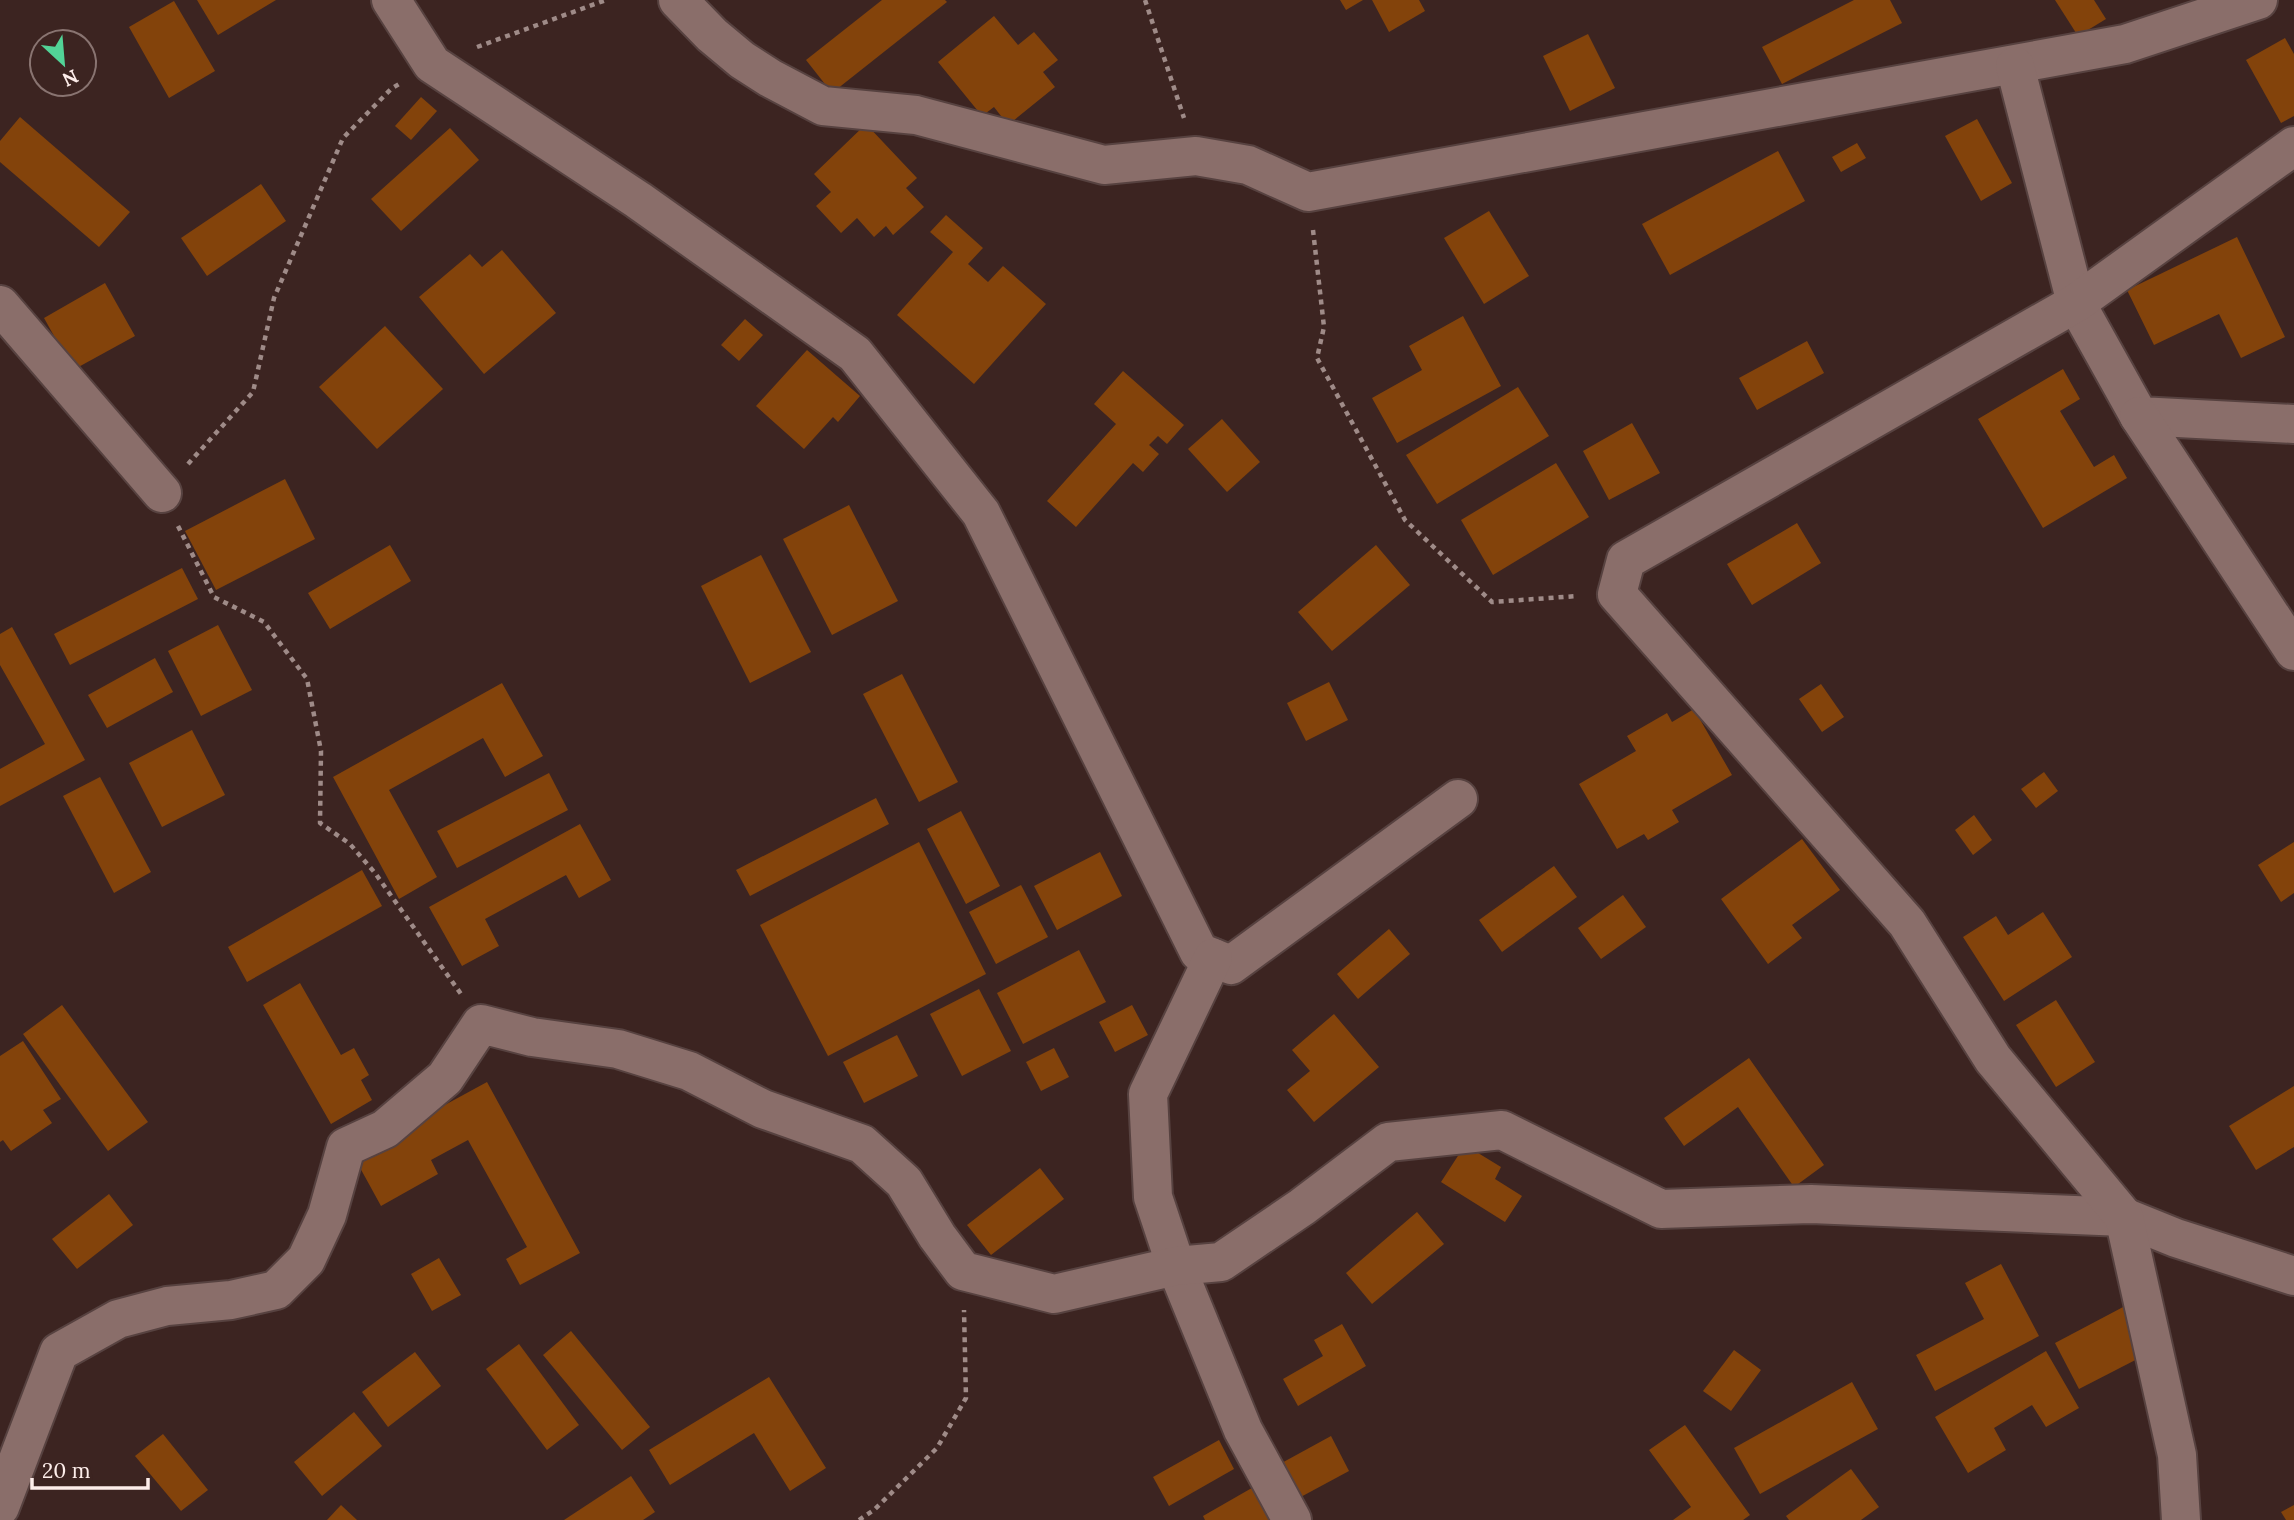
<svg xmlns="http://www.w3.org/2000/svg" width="2294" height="1520" viewBox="0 0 2294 1520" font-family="Lora,serif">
<rect width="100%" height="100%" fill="#3c2421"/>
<g fill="#83430b">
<polygon points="197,0 276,0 218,35"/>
<polygon points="882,0 945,0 947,2 832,93 806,60"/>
<polygon points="1340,0 1363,0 1346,10"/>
<polygon points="1372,0 1419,0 1425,11 1389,32"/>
<polygon points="1854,0 1890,0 1902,23 1782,84 1762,47"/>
<polygon points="2055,0 2094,0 2106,19 2078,36"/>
<polygon points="174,1 215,71 169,98 129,27"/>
<polygon points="994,16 1018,45 1034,32 1058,60 1043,72 1055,87 1008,125 994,107 982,116 938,62"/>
<polygon points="1588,34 1615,88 1570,111 1543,56"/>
<polygon points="2285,38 2294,54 2294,116 2281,123 2246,60"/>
<polygon points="421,97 437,111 411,140 395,126"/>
<polygon points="20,117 130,212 99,247 0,162 0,141"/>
<polygon points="1977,119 2012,183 1981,201 1945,136"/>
<polygon points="866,124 917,178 906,188 924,207 893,235 886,226 874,237 857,218 841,233 816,206 831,192 814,174"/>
<polygon points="450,128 479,160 401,231 371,199"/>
<polygon points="1857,143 1866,158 1841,172 1832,157"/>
<polygon points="1778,151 1805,201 1670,275 1642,224"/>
<polygon points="261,184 286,221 207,276 181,238"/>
<polygon points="1489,211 1529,276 1484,304 1444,238"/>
<polygon points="946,215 983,248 968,264 988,282 1003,266 1046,304 974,384 897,315 953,252 930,232"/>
<polygon points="2237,237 2285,337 2241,358 2219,314 2154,345 2127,290"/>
<polygon points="502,250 556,313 484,374 419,297 470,254 482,267"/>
<polygon points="105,283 135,336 73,370 44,318"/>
<polygon points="1463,316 1501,386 1397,443 1372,398 1422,370 1409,346"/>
<polygon points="745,319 763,335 739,361 721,345"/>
<polygon points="385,326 443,389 377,449 319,387"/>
<polygon points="1807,341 1824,373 1757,410 1739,378"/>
<polygon points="807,350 860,396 838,422 833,417 804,449 756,406"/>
<polygon points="2063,369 2080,399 2060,411 2094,467 2114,455 2127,478 2043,528 1978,419"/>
<polygon points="1123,371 1184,425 1167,444 1158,436 1149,445 1159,454 1143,472 1133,463 1076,527 1047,501 1116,424 1094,404"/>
<polygon points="1518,387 1549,436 1437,504 1406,455"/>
<polygon points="1222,419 1260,462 1227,492 1188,449"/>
<polygon points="1632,423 1660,473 1609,500 1583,451"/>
<polygon points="1556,463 1589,517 1493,575 1461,520"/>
<polygon points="285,479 315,539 216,590 185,531"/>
<polygon points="849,505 898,601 832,635 783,539"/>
<polygon points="1797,523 1821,563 1752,605 1727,564"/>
<polygon points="390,545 411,581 330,629 308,593"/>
<polygon points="1376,545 1410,585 1332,651 1298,612"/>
<polygon points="761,555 811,652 750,683 701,586"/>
<polygon points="182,568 198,599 70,665 54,634"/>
<polygon points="218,625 252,690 201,716 168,651"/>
<polygon points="12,627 85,760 0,806 0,769 45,744 0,665 0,634"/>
<polygon points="155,658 173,692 107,728 88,695"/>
<polygon points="902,674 958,782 919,802 863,694"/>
<polygon points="1329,682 1348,720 1306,741 1287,703"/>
<polygon points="502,683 543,756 505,777 483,738 389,790 437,877 399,899 333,777"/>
<polygon points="1821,684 1844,717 1822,732 1799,699"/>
<polygon points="1694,709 1732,775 1672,810 1679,822 1648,840 1644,834 1617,849 1579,784 1636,751 1627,736 1667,713 1672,722"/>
<polygon points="192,730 225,795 162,827 129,763"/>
<polygon points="2044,772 2058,791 2036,808 2021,789"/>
<polygon points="549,773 568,810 457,868 437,831"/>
<polygon points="100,777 151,872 114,893 63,796"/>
<polygon points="876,798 889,824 750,896 736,870"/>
<polygon points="961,811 1000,886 966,904 927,829"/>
<polygon points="1974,815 1992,840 1973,855 1955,830"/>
<polygon points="580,824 611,880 579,898 566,875 485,919 499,946 462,966 429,907"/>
<polygon points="1802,839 1840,890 1792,925 1802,938 1768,964 1721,899"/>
<polygon points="919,842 986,974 828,1056 760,925"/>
<polygon points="2294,842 2294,893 2281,902 2258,865"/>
<polygon points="1100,852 1122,896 1057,930 1034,886"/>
<polygon points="1554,866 1577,897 1502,952 1479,920"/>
<polygon points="362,870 382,906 247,982 228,947"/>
<polygon points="1021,885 1048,937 996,964 969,912"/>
<polygon points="1623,895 1646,927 1601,959 1578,928"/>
<polygon points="2043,912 2072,957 2004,1001 1963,937 1996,916 2008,935"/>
<polygon points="1389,929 1410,954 1358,999 1337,974"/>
<polygon points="1079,950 1106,1002 1023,1044 997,993"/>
<polygon points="300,983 341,1055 354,1048 369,1075 361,1080 372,1100 331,1124 263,1005"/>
<polygon points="979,989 1011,1051 962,1076 930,1014"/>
<polygon points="2056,1000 2095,1062 2056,1087 2016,1025"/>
<polygon points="62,1005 148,1122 108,1151 23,1034"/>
<polygon points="1132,1005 1148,1035 1115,1052 1099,1022"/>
<polygon points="1334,1014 1379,1067 1314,1122 1287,1090 1310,1071 1292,1050"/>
<polygon points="897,1035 918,1076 864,1103 843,1062"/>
<polygon points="23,1041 61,1099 43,1110 52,1123 11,1151 3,1140 0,1142 0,1056"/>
<polygon points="1054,1048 1069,1077 1041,1091 1026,1062"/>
<polygon points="1749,1058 1824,1165 1794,1187 1738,1107 1684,1146 1664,1118"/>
<polygon points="487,1082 580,1253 520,1285 506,1259 527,1247 468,1140 431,1160 438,1174 381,1206 353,1155"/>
<polygon points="2294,1086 2294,1147 2256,1170 2229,1126"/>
<polygon points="1465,1145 1501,1167 1495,1179 1522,1196 1505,1222 1441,1182"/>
<polygon points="1040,1168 1064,1199 991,1255 967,1225"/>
<polygon points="109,1194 133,1225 77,1269 52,1239"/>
<polygon points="1417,1212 1444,1244 1372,1304 1346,1273"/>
<polygon points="439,1258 461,1295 432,1311 411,1274"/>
<polygon points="2001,1264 2039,1336 1935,1391 1916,1355 1984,1319 1965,1283"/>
<polygon points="2125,1306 2149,1353 2079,1389 2055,1343"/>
<polygon points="1342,1324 1366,1366 1298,1406 1283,1379 1323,1356 1314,1340"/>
<polygon points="571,1331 650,1427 622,1450 543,1355"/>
<polygon points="519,1344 579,1425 547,1450 486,1369"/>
<polygon points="1734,1350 1761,1370 1731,1411 1703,1391"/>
<polygon points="2046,1351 2079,1408 2046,1427 2032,1405 1994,1428 2006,1450 1968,1473 1935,1417"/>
<polygon points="415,1352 441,1386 388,1427 362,1392"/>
<polygon points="769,1377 826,1468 790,1491 754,1433 670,1485 649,1450"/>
<polygon points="1852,1382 1878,1429 1760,1494 1734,1448"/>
<polygon points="354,1412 382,1446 322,1496 294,1462"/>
<polygon points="1685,1425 1750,1515 1743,1520 1673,1520 1691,1507 1649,1450"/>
<polygon points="163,1434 208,1490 181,1511 135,1456"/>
<polygon points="1331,1436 1349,1471 1297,1499 1278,1465"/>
<polygon points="1219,1440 1234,1469 1169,1506 1153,1477"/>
<polygon points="1851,1469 1879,1507 1861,1520 1789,1520 1786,1516"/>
<polygon points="631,1476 655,1512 643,1520 564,1520"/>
<polygon points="1257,1485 1277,1520 1205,1520 1203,1516"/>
<polygon points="341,1505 357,1520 327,1520"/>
<polygon points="2294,1505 2294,1520 2286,1520 2281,1512"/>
</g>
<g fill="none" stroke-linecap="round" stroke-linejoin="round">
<g stroke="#574240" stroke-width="42">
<g id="minor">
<polyline points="391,0 432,64 638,200 855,354 981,513 1199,952 1231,965 1458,799"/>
<polyline points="678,0 712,35 742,60 770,78 823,106 916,115 1104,165 1196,156 1248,165 1308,192 2125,44 2258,0"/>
<polyline points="2015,66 2076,303 2139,416 2294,424"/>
<polyline points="0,305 162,493"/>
<polyline points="2139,416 2294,651"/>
<polyline points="1213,958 1148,1094 1153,1197 1176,1266 1243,1430 1292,1520"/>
<polyline points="0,1507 59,1352 118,1319 167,1306 231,1300 276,1290 306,1260 327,1215 346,1147 385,1129 445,1078 481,1024 532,1037 618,1049 689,1071 763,1109 862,1144 904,1182 937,1236 963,1271 1054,1294 1176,1266 1221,1262 1302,1207 1388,1142 1502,1130 1661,1209 1811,1204 2124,1217 2176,1238 2294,1276"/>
<polyline points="2181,1520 2177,1455 2124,1217 1993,1059 1907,923 1617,594 1626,560 2076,303 2294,146"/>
</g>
</g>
<g stroke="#9f8b88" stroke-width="4.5" stroke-dasharray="5 5" stroke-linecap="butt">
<polyline points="1145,0 1184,118"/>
<polyline points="477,47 606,0"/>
<polyline points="1313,230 1324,327 1317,358 1405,520 1492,602 1578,596"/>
<polyline points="188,464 253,392 274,298 343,138 391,89 399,84"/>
<polyline points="178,526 214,597 264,622 307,679 321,751 320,823 350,844 375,873 461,994"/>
<polyline points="859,1520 874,1510 937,1448 966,1398 964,1310"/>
</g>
<use href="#minor" stroke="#8a6e6a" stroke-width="38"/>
</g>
<g transform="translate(63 63) rotate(154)"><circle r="33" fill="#3c2421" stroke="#897471" stroke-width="2"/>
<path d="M0-5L12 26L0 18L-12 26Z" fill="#52d397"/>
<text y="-10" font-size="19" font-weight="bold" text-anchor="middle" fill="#fdedea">N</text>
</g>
<path d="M32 1478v10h116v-10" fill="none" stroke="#fdedea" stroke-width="3.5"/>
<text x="42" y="1478" font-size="21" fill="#fdedea" stroke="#3c2421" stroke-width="5" paint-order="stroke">20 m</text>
</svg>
